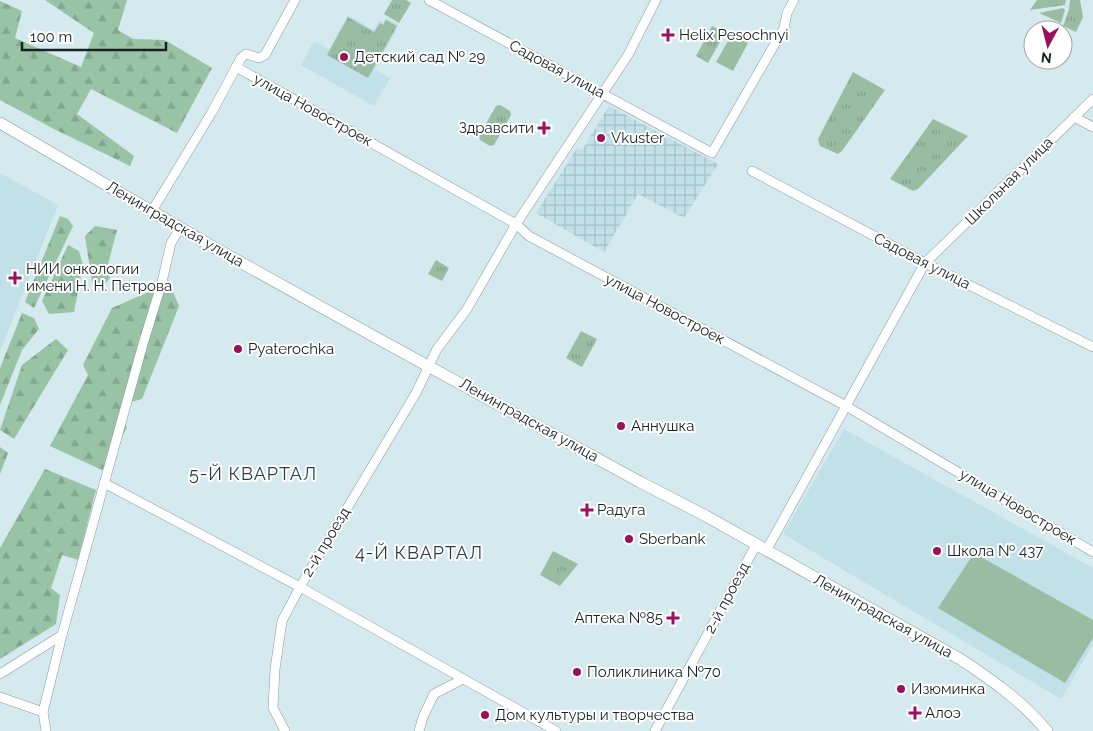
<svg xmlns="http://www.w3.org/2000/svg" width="1093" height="731" viewBox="0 0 1093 731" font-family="Raleway,sans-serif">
<defs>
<pattern id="industrial-grid" width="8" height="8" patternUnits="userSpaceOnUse" patternTransform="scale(1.25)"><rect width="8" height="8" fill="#c2e0e7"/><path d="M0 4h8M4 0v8" fill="none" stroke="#a6c0c6"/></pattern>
<pattern id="forest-firs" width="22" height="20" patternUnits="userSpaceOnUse" patternTransform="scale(1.25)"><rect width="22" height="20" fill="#99c3a5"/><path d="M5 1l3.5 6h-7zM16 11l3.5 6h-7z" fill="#83a78e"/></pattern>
<pattern id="park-tufts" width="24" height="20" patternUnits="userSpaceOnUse" patternTransform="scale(1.25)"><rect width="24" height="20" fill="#99bca3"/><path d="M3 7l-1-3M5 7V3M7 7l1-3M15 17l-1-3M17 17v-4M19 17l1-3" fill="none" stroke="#83a18c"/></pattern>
</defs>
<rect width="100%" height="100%" fill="#d5eaee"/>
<g fill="#c2e0e7">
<polygon points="348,15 374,30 379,21 383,23 386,18 399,25 375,69 390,78 374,106 301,65 314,41 329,49"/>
<polygon points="0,173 58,205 0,351"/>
<polygon points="844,429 1093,568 1093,644 1061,699 783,534"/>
</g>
<polygon fill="url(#industrial-grid)" points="609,106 718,164 684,218 638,194 604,252 536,213 577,148 582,150"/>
<g fill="url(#forest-firs)">
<polygon points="45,0 127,0 118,30 133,39 165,40 212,68 177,133 91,89 77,114 134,156 130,166 52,128 0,100 0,1 22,11 15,38 81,67 94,33"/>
<polygon points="60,216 68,219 73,226 34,308 25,302"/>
<polygon points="95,226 117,230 106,272 110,278 103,286 92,282 85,236"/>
<polygon points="68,245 79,251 83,265 74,312 49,314 42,301"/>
<polygon points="155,289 173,292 179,306 142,399 131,402 122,418 127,428 102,470 50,446 88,375 83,365 112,308"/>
<polygon points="22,313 34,318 39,329 22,350 0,405 0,368"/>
<polygon points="56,339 68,350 14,439 0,430 22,365"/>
<polygon points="0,447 8,453 0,474"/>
<polygon points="45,469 96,490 78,560 62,555 51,588 60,595 56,624 0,659 0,548"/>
</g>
<g fill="url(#park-tufts)">
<polygon points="392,0 406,0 411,3 399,23 384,14"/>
<polygon points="1037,0 1066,0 1065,5 1030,10"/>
<polygon points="1070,0 1080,0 1083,17 1076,32 1063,26 1069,9"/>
<polygon points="1063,8 1065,10 1061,23 1039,13"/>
<polygon points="348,17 374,32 380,23 383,25 386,20 397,26 368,78 327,55"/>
<polygon points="712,26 725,33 708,63 696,56"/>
<polygon points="853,72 885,90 842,151 838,154 820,146 818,139"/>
<polygon points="500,105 510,111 511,115 494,145 490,146 480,140 479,136 496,106"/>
<polygon points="933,119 968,136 918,189 913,191 890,179"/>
<polygon points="436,260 449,268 442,281 428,274"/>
<polygon points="581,331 597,339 582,367 566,358"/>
<polygon points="553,551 578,564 560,586 540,575"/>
</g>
<g fill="#99bca3">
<polygon points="732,34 748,43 733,71 716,62"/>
<polygon points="974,553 1093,620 1093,638 1065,683 938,608"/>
</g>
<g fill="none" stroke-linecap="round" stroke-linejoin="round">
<g stroke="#879a9e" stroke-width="10">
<g id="street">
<polyline points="429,0 712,153 784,28 787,13 794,0"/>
<polyline points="236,67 516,224 529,236 846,406 1093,552"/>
<polyline points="1074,117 1093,127"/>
<polyline points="752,171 925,263 1093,347"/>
<polyline points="152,211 212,112 241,58 246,54 259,58 265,55 295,0"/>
<polyline points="104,483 300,587 556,731"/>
<polyline points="766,551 925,263 1093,99"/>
<polyline points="0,674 62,635"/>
<polyline points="0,697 43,712"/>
<polyline points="46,731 43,712 62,635 143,344 162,282 171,243 180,228"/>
<polyline points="285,731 273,708 275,669 282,621 300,587 416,393 437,349 467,309 516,224 628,55 656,0"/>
<polyline points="419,731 423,717 434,694 463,679"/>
<polyline points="655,731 756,545"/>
</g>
</g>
<g stroke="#879a9e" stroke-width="12">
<path id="secondary" d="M0 123 213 247 375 337 640 482 706 516 960 659C992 680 1022 701 1047 731"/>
</g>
<use href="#street" stroke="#fff" stroke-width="9"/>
<use href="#secondary" stroke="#fff" stroke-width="11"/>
</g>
<g fill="#9c0f5d" stroke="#fff" stroke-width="2">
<path d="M665.5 27.5h5v5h5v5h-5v5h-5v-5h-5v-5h5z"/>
<circle cx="344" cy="57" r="5"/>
<path d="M541.5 120.5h5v5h5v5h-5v5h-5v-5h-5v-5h5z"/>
<circle cx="601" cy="138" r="5"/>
<path d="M12.5 270.5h5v5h5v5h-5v5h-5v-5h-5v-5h5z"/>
<circle cx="238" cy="349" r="5"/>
<circle cx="621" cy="426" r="5"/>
<path d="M584.5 502.5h5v5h5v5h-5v5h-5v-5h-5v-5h5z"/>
<circle cx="629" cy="539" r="5"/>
<circle cx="937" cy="551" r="5"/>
<path d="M670.5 610.5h5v5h5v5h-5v5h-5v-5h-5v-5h5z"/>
<circle cx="577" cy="672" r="5"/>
<circle cx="901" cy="689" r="5"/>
<path d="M912.5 705.5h5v5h5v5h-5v5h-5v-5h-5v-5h5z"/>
<circle cx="485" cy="715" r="5"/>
</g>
<g text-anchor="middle" stroke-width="4" stroke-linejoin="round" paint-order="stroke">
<g font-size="15" fill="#182021" stroke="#fff" text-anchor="start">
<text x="679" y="40">Helix Pesochnyi</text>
<text x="354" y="62">Детский сад № 29</text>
<text x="534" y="133" text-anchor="end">Здравсити</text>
<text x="611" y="143">Vkuster</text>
<text x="26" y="274">НИИ онкологии<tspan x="26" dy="17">имени Н. Н. Петрова</tspan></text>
<text x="248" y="354">Pyaterochka</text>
<text x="631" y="431">Аннушка</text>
<text x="597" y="515">Радуга</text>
<text x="639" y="544">Sberbank</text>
<text x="947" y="556">Школа № 437</text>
<text x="663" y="623" text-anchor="end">Аптека №85</text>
<text x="587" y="677">Поликлиника №70</text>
<text x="911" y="694">Изюминка</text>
<text x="925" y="718">Алоэ</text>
<text x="495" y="720">Дом культуры и творчества</text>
</g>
<g font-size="15" fill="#182021" stroke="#fff">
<text transform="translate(557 69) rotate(28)" y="5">Садовая улица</text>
<text transform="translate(313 110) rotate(29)" y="5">улица Новостроек</text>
<text transform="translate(1009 181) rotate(-45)" y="5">Школьная улица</text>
<text transform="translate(175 224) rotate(30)" y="5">Ленинградская улица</text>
<text transform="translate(922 261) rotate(27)" y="5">Садовая улица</text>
<text transform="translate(665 309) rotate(28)" y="5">улица Новостроек</text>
<text transform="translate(529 420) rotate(29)" y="5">Ленинградская улица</text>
<text transform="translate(1018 507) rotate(31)" y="5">улица Новостроек</text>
<text transform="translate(326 542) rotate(-59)" y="5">2-й проезд</text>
<text transform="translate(727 598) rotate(-62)" y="5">2-й проезд</text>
<text transform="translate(883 616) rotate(29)" y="5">Ленинградская улица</text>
</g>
<g font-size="18" letter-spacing="1" fill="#2d3e42" stroke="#fff">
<text x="253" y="480">5-Й КВАРТАЛ</text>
<text x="419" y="559">4-Й КВАРТАЛ</text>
</g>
</g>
<g transform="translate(1048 45) rotate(187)"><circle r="24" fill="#ffffff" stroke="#a3a6a6"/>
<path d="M0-4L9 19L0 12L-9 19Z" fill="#9c0f5d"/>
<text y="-8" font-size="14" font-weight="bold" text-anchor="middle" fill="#182021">N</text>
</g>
<path d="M22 42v8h144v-8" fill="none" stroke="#182021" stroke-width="2.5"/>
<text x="30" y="42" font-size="15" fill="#182021" stroke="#ffffff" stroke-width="4" paint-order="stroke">100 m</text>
</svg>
